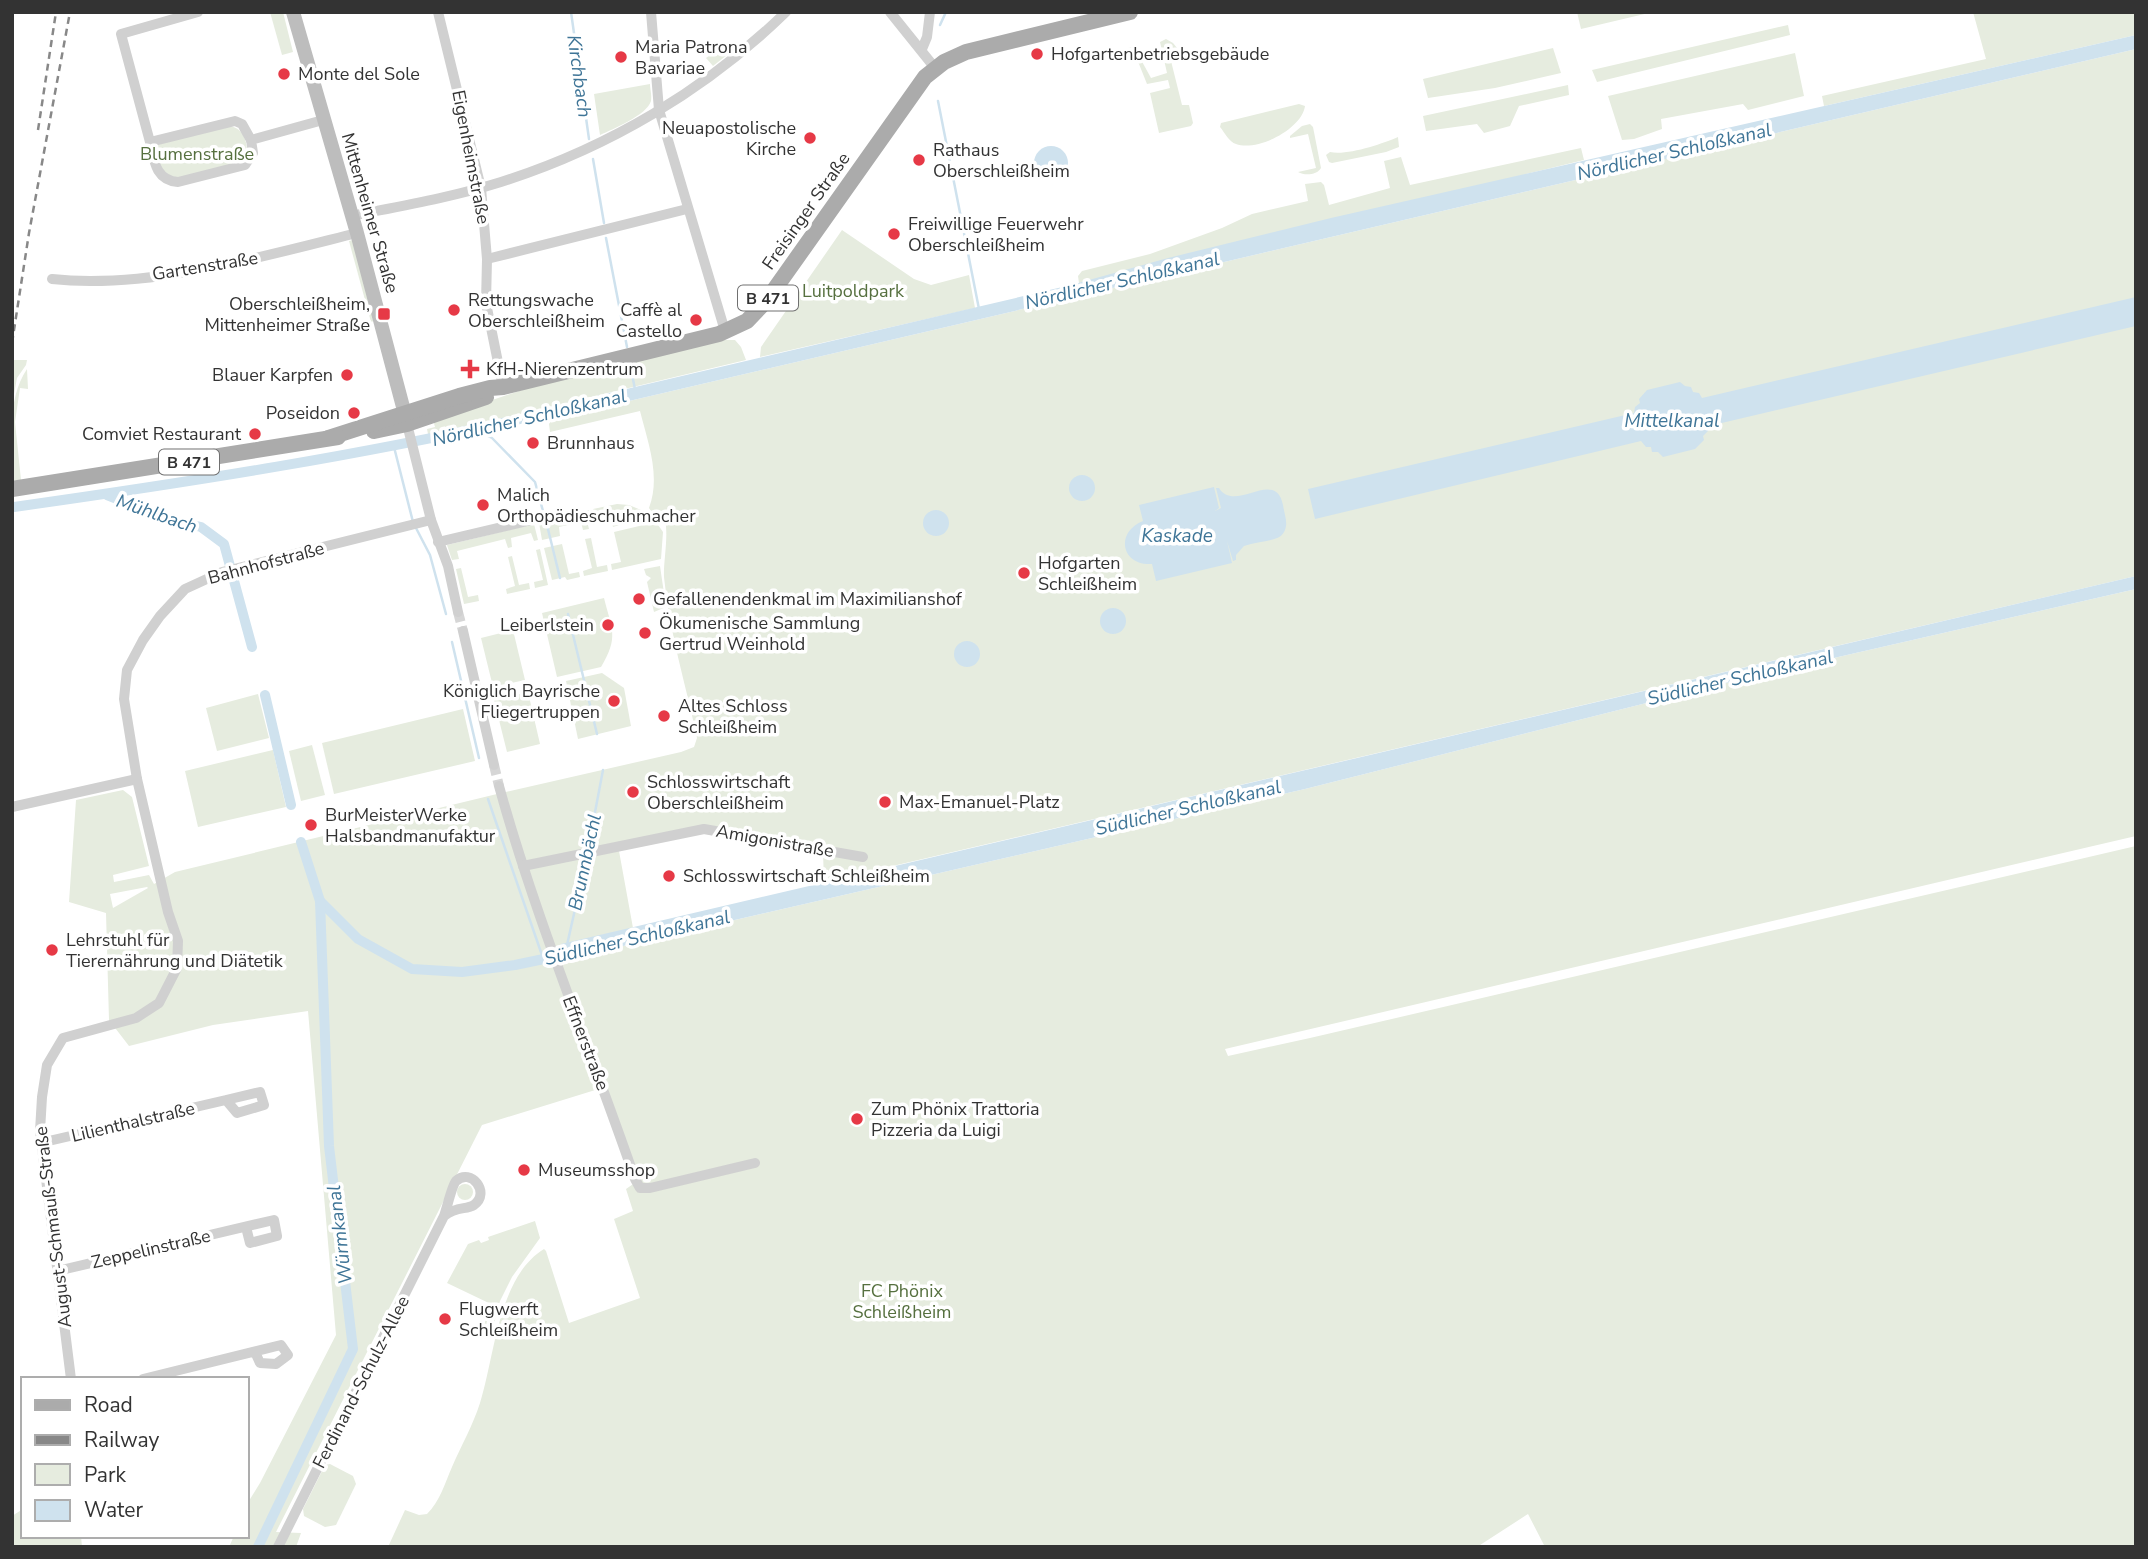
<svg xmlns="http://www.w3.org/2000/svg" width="2148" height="1559" viewBox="0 0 2148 1559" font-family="'Nunito Sans',sans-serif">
<rect width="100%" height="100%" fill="#fff"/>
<g fill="#e6ecdf" fill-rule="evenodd">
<polygon points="270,12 283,12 293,52 282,55"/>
<polygon points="1577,12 1653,12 1581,29"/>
<polygon points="1973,12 2136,12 2136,35 1824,106 1822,96 1986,59"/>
<polygon points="1788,25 1790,35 1597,82 1592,70"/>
<polygon points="1166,39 1173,43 1177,48 1169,53 1182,105 1189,105 1193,123 1191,126 1159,133 1150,93 1170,88 1168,80 1147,84 1139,64 1128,48 1134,47 1151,78 1167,73 1160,42"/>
<polygon points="721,47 727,55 713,66 706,58"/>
<polygon points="1553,48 1561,73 1495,88 1428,98 1423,79"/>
<path d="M2136 49V576L824 882 823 852 702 832 619 851 633 928 562 944 564 961 635 943 1305 789 1742 679 2136 589V836L1225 1049 1228 1056 1310 1038 2136 846V1547H1545L1528 1514 1477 1547H388L405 1510 419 1515 427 1514C440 1501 445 1483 452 1467 461 1446 473 1425 480 1403 495 1356 498 1277 544 1249L546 1251 569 1323 640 1298 614 1219 633 1211 626 1189 639 1180 605 1087 482 1125 276 1532 301 1533 296 1547H229L234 1536H247V1504L260 1483 336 1335 308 1011 213 1025 129 1046 109 1020 106 913 69 902 76 800 123 790 132 797 149 866 113 875 114 882 149 875 154 884 175 872 497 794 681 752 694 747 697 738C686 685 669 631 664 577 663 560 671 526 662 513L653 514 649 508C661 476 648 443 640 411L550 432 549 424 552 419ZM147 887 148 888 113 908 110 894Z"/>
<polygon points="1795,53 1804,96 1748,110 1743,104 1661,119 1662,129 1634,139 1622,140 1608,96"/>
<path d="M650 84C650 89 652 95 651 101 647 115 613 129 600 135L594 94Z"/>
<polygon points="1568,85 1569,95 1519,106 1510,126 1484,133 1477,124 1426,131 1423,116"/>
<path d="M1299 104 1305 106C1302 129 1257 152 1236 144 1229 142 1225 133 1220 127L1221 123Z"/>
<path d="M1310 124 1313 127 1321 168C1317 175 1305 176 1298 172L1316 168 1308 134 1290 138V136L1302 126Z"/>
<path d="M230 126C244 129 247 141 247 154L233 164 174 179 159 167 156 145Z"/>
<path d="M1398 137 1399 147 1386 152 1332 163 1329 162 1326 155 1330 152C1346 156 1382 144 1398 137Z"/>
<polygon points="1581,148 1584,160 1079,283 1078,276 1082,271 1150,254 1222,228 1252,214 1308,201 1305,184 1321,182 1324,185 1329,205 1390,188 1384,161 1401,157 1410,185"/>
<polygon points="842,230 914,279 931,285 969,275 975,308 760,357 761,347"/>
<polygon points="353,240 374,321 371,322 349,241"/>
<polygon points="723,340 735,340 741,347 746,360 524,413 525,418 429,439 427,429 435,427 433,420 543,383"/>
<polygon points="14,360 27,360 26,365 17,378 12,405"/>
<path d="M27 369 28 389 20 388 15 422 21 480 12 481C12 445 6 400 27 369Z"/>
<polygon points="617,504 629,505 641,510 622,524 613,527 610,515 595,519 593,509"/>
<polygon points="589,510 590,520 587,521 589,529 583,530 581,522 559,527 560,536 542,540 539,523 540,518 557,517"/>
<polygon points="656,522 663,532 661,559 612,570 611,564 621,562 614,532"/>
<polygon points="534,524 538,540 534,541 531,533 511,538 512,547 508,548 505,539 457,551 459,559 452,560 447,545"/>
<polygon points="591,538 597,567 607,565 608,571 584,576 583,571 592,568 585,539"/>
<polygon points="562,544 569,574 579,572 580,577 567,580 565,577 552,580 544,548"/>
<polygon points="540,549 548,585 535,588 534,582 543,580 536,550"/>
<polygon points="512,556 519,585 529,583 530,589 507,594 506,589 515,586 508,557"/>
<polygon points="660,566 666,607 654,612 647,582 651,578 646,575 644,569"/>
<polygon points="461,568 468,597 478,595 479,601 464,604 456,569"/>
<path d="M604 598C612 630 619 637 601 667L557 677 542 613Z"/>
<polygon points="513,630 525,680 493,687 481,638"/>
<polygon points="602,673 624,688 631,726 578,739 566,681"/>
<polygon points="528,692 540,744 507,752 494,700"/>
<polygon points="258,694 269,738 217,751 206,708"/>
<polygon points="463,709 475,761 334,794 322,743"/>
<polygon points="312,745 325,795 301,801 289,751"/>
<polygon points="273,750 286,807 198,827 185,771"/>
<circle cx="465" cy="1192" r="8"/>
<polygon points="535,1221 540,1238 512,1277 500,1301 491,1335 490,1330 483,1326 493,1305 447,1283 468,1244 479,1240 481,1243 489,1240 488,1237"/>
<polygon points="330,1464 353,1476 356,1484 336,1525 325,1527 304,1516 303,1509 325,1465"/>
<polygon points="23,1509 23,1536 81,1536 82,1547 12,1547 12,1516"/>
</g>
<g fill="#cfe2ee">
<polygon points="2136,35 2136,49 552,419 527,424 524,413 1071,285 1168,258 1331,218"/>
<circle cx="1051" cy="163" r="17"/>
<polygon points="2136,297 2136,326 1709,426 1708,431 1703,436 1704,440 1695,449 1663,457 1658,452 1652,452 1651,447 1646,447 1641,441 1315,519 1308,489 1634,413 1635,407 1640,403 1639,399 1647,390 1680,382 1685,386 1691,387 1693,392 1699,393 1702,398"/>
<circle cx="1082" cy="488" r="13"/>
<path d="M1214 487 1219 508 1215 511 1221 508 1216 488H1219C1235 514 1275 467 1283 505 1284 512 1287 520 1286 526 1285 532 1282 536 1277 538 1267 542 1255 542 1244 546L1236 555V560L1233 561 1227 541 1232 563 1156 581 1152 564C1122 566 1114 533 1143 521L1139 505Z"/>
<circle cx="936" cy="523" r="13"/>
<polygon points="2136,576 2136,589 1742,679 1305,789 635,943 564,961 559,955 561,944"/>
<circle cx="1113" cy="621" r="13"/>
<circle cx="967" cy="654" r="13"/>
</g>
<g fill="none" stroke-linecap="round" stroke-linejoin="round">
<g stroke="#cfe2ee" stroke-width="2.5">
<polyline points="571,12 589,139"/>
<polyline points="940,25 946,12"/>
<polyline points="938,101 979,309"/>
<polyline points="593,159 604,223"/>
<polyline points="606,238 627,347"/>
<polyline points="630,365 635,389"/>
<polyline points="476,430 492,438 535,482 543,511"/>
<polyline points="394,447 413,522"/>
<polyline points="546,521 560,578"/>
<polyline points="416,528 430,555 446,614"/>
<polyline points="568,614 597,734"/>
<polyline points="452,642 479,758"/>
<polyline points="488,799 543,958"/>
<polyline points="588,849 603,770"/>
<polyline points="567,945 587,856"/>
</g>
<g stroke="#cfe2ee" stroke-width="10">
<polyline points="107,495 164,518 201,527 224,544 252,647"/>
<path d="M14 507C190 482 364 455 538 415"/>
<polyline points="265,695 291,805"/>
<polyline points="301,842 320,901 358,939 412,969 462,972 515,965 563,955"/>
<polyline points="258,1547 353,1349 329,1146 320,901"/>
</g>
<g stroke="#d6d6d6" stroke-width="10" stroke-dasharray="10 5" stroke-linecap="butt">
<polyline points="458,612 463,631"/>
<polyline points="494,765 499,786"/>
</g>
<g stroke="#d0d0d0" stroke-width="10">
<polyline points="198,12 121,34 150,142 235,121 242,124 251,140"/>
<polyline points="438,12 481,188 487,259 486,303 503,387"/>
<polyline points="651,12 659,110 725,331"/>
<polyline points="890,12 935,68"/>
<polyline points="922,49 927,37 930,12"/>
<path d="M150 142C154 160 155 180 178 182L245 165 253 153 251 140 323 120"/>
<path d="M351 216C401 206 453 197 501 182 608 148 706 90 786 12"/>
<polyline points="487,259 687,209"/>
<path d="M52 279C146 290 265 256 357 233"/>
<polyline points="407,424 431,520 448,566 458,612"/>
<polyline points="438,542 536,519"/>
<polyline points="463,631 494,765"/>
<path d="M499 786C536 920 590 1048 635 1179L640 1188H650L755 1163"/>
<polyline points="12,807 137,779"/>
<polyline points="523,866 704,829 863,857"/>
<polyline points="40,1143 226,1100 237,1113 264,1105 260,1092 226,1100"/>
<polyline points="57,1271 274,1220 277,1236 250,1243 246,1227"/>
<polyline points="71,1379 40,1131 42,1097 47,1065 63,1038 136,1018 159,1003 177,968 178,941 168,912 137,779 124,699 127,670 143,640 160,616 185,589 222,572 431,520"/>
<polyline points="143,1379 281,1345 288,1355 276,1364 260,1363 255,1352"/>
<path d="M278 1547 444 1216C447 1208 452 1185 456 1181 471 1167 491 1193 474 1205 466 1210 457 1206 444 1216"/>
</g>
<polyline stroke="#bdbdbd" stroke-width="14" points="293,12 357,233 407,422"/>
<g stroke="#ababab" stroke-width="16">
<polyline points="374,431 407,424 486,397"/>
<polyline points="328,438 459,396 490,388 503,387 719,334 747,321 767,300 925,77 944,62 966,52 1130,12"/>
<polyline points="12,489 338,437"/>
</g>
<g stroke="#888" stroke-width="2.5" stroke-dasharray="7 5" stroke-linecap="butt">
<polyline points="38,130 56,12"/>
<polyline points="12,343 29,233 70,12"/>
</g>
</g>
<g fill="#e63946" stroke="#fff" stroke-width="2.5">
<circle cx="1037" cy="54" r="7"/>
<circle cx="621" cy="57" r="7"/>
<circle cx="284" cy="74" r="7"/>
<circle cx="810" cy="138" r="7"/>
<circle cx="919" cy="160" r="7"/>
<circle cx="894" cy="234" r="7"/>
<circle cx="454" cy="310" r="7"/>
<rect x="377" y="307" width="14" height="14" rx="3.5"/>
<circle cx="696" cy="320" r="7"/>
<path d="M466.5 358.5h7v7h7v7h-7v7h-7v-7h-7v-7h7z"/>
<circle cx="347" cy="375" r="7"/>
<circle cx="354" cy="413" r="7"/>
<circle cx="255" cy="434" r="7"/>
<circle cx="533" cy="443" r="7"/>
<circle cx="483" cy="505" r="7"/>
<circle cx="1024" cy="573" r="7"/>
<circle cx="639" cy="599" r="7"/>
<circle cx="608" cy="625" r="7"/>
<circle cx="645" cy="633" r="7"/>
<circle cx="614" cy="701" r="7"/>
<circle cx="664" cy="716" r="7"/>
<circle cx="633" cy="792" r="7"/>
<circle cx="885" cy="802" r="7"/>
<circle cx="311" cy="825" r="7"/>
<circle cx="669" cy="876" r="7"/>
<circle cx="52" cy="950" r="7"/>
<circle cx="857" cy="1119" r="7"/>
<circle cx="524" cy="1170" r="7"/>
<circle cx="445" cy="1319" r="7"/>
</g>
<g text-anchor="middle" stroke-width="7" stroke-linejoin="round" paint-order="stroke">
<g fill="#fff" stroke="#707070" stroke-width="2">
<rect x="738" y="285.5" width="60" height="25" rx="5"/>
<rect x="159" y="449.5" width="60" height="25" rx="5"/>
</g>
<g font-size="16" font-weight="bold" fill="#333">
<text x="768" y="304">B 471</text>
<text x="189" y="468">B 471</text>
</g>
<g font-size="18" fill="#333" stroke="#fff" text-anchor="start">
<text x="635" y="53">Maria Patrona<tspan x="635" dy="21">Bavariae</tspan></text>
<text x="1051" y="60">Hofgartenbetriebsgebäude</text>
<text x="298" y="80">Monte del Sole</text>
<text x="796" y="134" text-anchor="end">Neuapostolische<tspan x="796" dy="21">Kirche</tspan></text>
<text x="933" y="156">Rathaus<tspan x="933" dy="21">Oberschleißheim</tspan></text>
<text x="908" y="230">Freiwillige Feuerwehr<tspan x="908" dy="21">Oberschleißheim</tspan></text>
<text x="468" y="306">Rettungswache<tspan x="468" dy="21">Oberschleißheim</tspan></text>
<text x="370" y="310" text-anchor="end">Oberschleißheim,<tspan x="370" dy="21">Mittenheimer Straße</tspan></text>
<text x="682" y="316" text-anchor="end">Caffè al<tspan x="682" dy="21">Castello</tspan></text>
<text x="486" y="375">KfH-Nierenzentrum</text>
<text x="333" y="381" text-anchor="end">Blauer Karpfen</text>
<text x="340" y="419" text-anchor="end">Poseidon</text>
<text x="241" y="440" text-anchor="end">Comviet Restaurant</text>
<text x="547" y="449">Brunnhaus</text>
<text x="497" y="501">Malich<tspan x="497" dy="21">Orthopädieschuhmacher</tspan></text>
<text x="1038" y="569">Hofgarten<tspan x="1038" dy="21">Schleißheim</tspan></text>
<text x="653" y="605">Gefallenendenkmal im Maximilianshof</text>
<text x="659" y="629">Ökumenische Sammlung<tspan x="659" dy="21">Gertrud Weinhold</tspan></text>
<text x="594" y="631" text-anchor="end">Leiberlstein</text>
<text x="600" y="697" text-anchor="end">Königlich Bayrische<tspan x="600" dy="21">Fliegertruppen</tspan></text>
<text x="678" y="712">Altes Schloss<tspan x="678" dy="21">Schleißheim</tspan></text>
<text x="647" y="788">Schlosswirtschaft<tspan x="647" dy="21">Oberschleißheim</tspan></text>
<text x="899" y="808">Max-Emanuel-Platz</text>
<text x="325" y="821">BurMeisterWerke<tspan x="325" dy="21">Halsbandmanufaktur</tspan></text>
<text x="683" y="882">Schlosswirtschaft Schleißheim</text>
<text x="66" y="946">Lehrstuhl für<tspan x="66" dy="21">Tierernährung und Diätetik</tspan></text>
<text x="871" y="1115">Zum Phönix Trattoria<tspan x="871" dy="21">Pizzeria da Luigi</tspan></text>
<text x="538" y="1176">Museumsshop</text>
<text x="459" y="1315">Flugwerft<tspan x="459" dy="21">Schleißheim</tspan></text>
</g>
<g font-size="18" fill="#56703f" stroke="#fff">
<text x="197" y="160">Blumenstraße</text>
<text x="853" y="297">Luitpoldpark</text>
<text x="902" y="1297">FC Phönix<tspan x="902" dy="21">Schleißheim</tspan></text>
</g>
<g font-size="18" fill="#333" stroke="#fff">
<text transform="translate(471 157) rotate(79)" y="6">Eigenheimstraße</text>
<text transform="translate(806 211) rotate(-55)" y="6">Freisinger Straße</text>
<text transform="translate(370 213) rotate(74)" y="6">Mittenheimer Straße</text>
<text transform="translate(205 266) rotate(-9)" y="6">Gartenstraße</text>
<text transform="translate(266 563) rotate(-15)" y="6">Bahnhofstraße</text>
<text transform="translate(775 841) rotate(10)" y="6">Amigonistraße</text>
<text transform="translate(586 1043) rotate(69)" y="6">Effnerstraße</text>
<text transform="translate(133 1122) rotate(-13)" y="6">Lilienthalstraße</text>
<text transform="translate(53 1227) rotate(-97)" y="6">August-Schmauß-Straße</text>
<text transform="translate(151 1249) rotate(-13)" y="6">Zeppelinstraße</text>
<text transform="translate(361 1382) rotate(-63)" y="6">Ferdinand-Schulz-Allee</text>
</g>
<g font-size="19" font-style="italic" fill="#3f7597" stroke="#fff">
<text transform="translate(580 76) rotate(82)" y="7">Kirchbach</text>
<text transform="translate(1674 151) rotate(-13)" y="7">Nördlicher Schloßkanal</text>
<text transform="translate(1122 280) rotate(-13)" y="7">Nördlicher Schloßkanal</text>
<text transform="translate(529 417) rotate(-13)" y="7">Nördlicher Schloßkanal</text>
<text x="1672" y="427">Mittelkanal</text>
<text transform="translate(157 513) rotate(19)" y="7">Mühlbach</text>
<text x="1177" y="542">Kaskade</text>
<text transform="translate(1740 677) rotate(-13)" y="7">Südlicher Schloßkanal</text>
<text transform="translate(1188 807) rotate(-13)" y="7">Südlicher Schloßkanal</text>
<text transform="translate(584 862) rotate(-78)" y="7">Brunnbächl</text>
<text transform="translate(637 937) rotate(-13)" y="7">Südlicher Schloßkanal</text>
<text transform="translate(339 1235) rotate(-97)" y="7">Würmkanal</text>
</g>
</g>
<rect width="2148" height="1559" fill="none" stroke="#333333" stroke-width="28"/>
<rect x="21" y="1377" width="228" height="161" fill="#ffffff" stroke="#adadad" stroke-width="2"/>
<rect x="35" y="1400" width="35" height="10" fill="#ababab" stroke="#adadad" stroke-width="2"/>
<text x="84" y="1412" font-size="21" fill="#333333">Road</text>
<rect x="35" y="1435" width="35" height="10" fill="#888888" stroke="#adadad" stroke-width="2"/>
<text x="84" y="1447" font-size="21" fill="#333333">Railway</text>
<rect x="35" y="1464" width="35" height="21" fill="#e6ecdf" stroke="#adadad" stroke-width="2"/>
<text x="84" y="1482" font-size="21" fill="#333333">Park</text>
<rect x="35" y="1500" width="35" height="21" fill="#cfe2ee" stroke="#adadad" stroke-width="2"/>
<text x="84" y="1517" font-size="21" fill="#333333">Water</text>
</svg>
